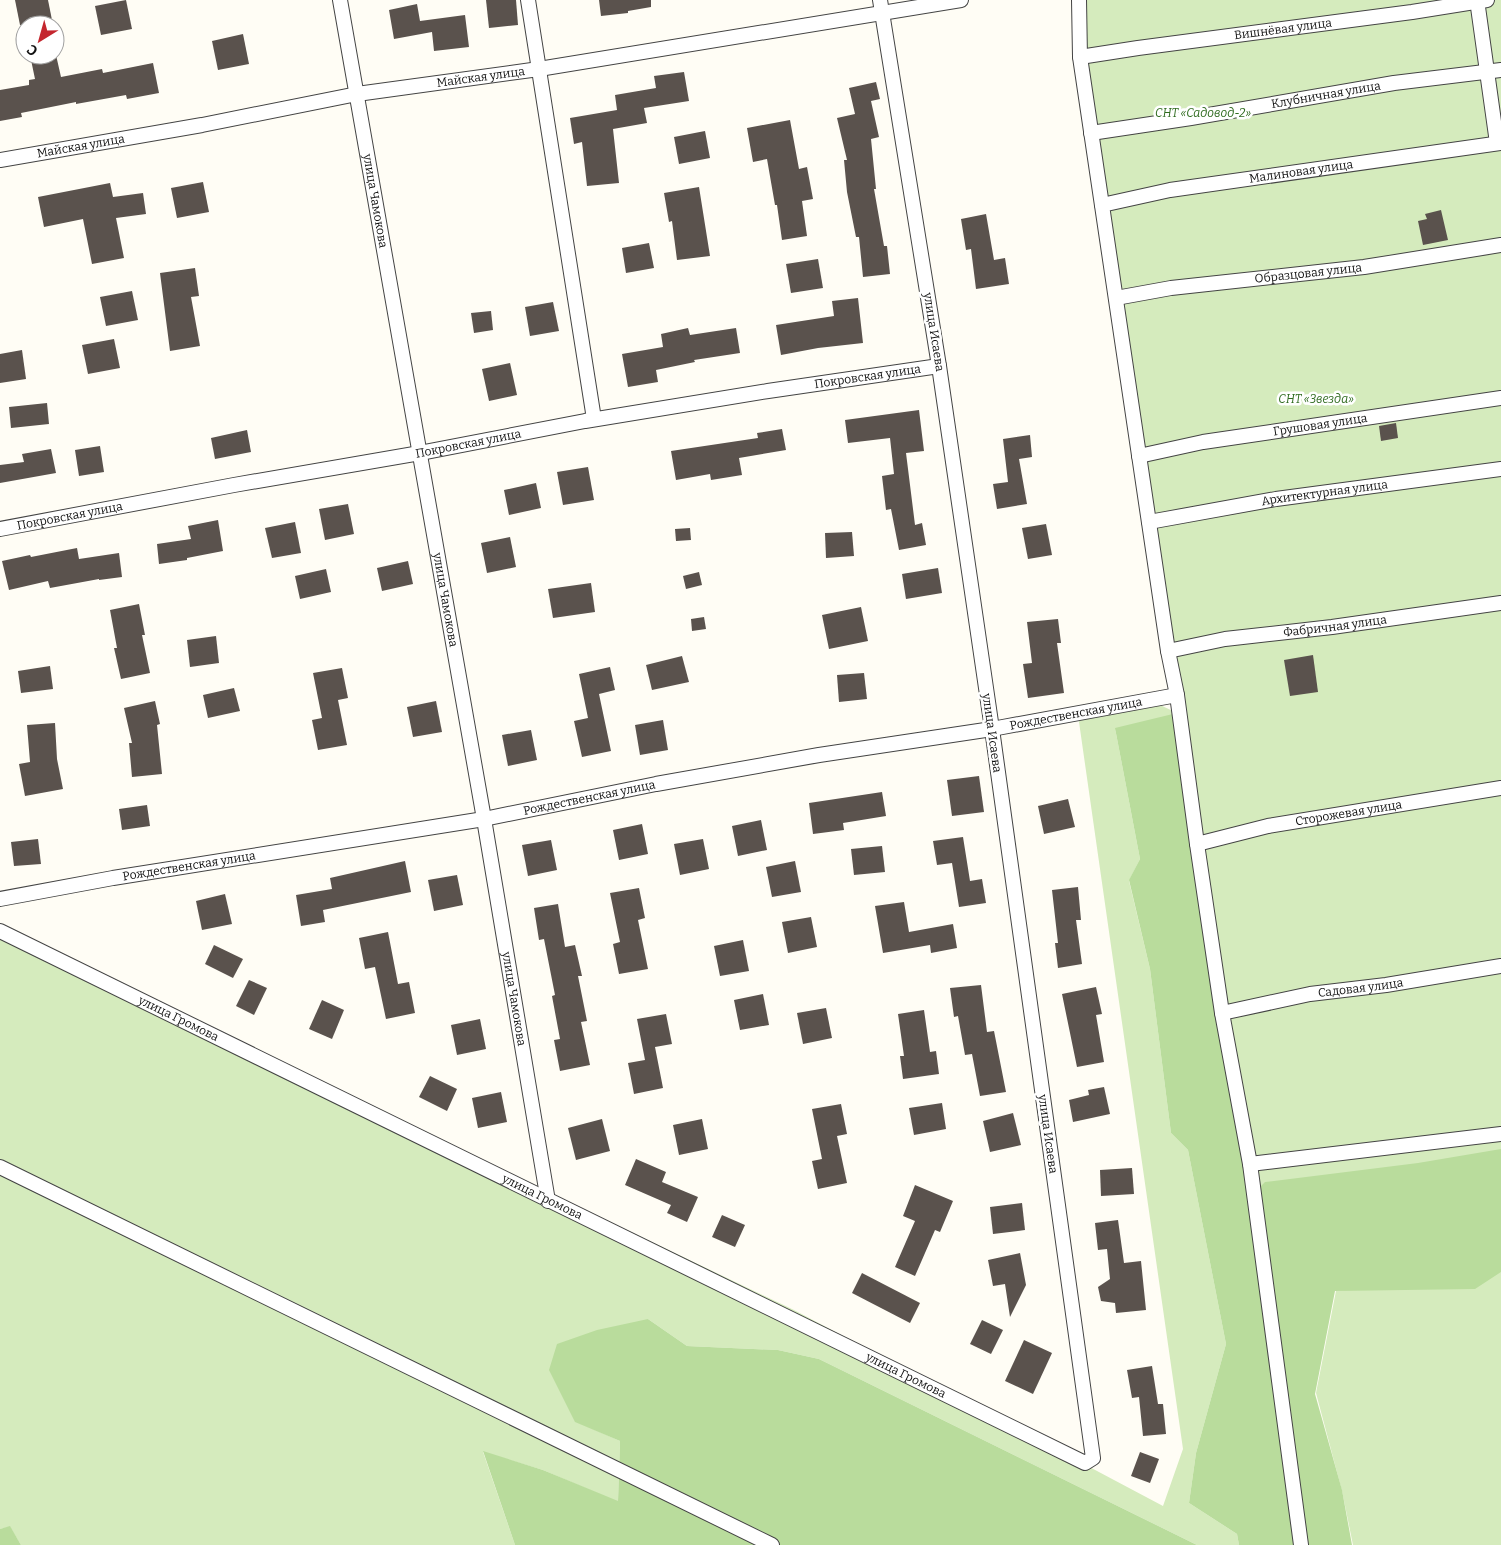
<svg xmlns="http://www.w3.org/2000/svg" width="1501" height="1545" viewBox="0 0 1501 1545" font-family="Bitter,serif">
<rect width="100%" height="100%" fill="#fffdf5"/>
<g fill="#d5ebbd">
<polygon points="1074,0 1501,0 1501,1157 1256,1197 1115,728 1140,859 1129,881 1150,969 1171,1133 1188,1150 1226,1344 1196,1453 1189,1503 1237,1534 1239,1545 1197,1545 819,1359 778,1350 687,1346 648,1319 575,1421 620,1441 618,1502 543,1470 483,1452 515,1545 21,1545 10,1527 0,1529 0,925 173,1013 794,1310 1163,1506 1183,1449 1078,715 1158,704 1177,713"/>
<polygon points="1501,1272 1501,1545 1353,1545 1342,1491 1316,1393 1336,1291"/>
</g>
<g fill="#b9dc9c">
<polygon points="1177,713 1212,939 1297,1545 1239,1545 1237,1534 1189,1503 1196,1453 1226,1344 1188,1150 1171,1133 1150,969 1129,880 1140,859 1115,728"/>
<polygon points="1501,1149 1501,1272 1475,1289 1335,1291 1315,1394 1342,1490 1352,1545 1307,1545 1258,1189 1265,1182 1418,1163"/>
<polygon points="648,1319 687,1346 778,1350 819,1359 1197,1545 515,1545 483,1451 543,1470 618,1501 620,1441 575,1422 549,1370 557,1344 597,1330"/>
<polygon points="10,1526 21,1545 0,1545 0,1529"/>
</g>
<g fill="#5a524d">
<polygon points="15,0 48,0 53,25 20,25"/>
<polygon points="126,0 132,29 101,35 95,6"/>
<polygon points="486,0 516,0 518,25 489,28"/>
<polygon points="599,0 651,0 651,7 628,11 628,13 601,16"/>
<polygon points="417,4 420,21 465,15 469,47 434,51 432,32 394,39 389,10"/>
<polygon points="243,34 249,64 218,70 212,41"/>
<polygon points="30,55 56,55 61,77 102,69 103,73 153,63 159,93 127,99 126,95 76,104 76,102 21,113 22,117 0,121 0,90 29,85 29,80 35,79"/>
<polygon points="684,72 689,101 644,108 647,123 613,129 619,183 587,186 582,142 574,144 570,118 617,110 615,95 656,88 654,76"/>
<polygon points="876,82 880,99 871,101 879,137 871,139 876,189 874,189 884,246 887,246 890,274 863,277 859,237 856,237 847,192 844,160 847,160 837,118 855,114 849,88"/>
<polygon points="790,120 799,169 807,167 813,199 802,201 807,236 782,240 777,205 775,205 767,159 753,162 747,128"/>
<polygon points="705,131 710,158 679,164 674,137"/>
<polygon points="203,182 209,212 177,218 171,188"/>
<polygon points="110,183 113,197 143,193 146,214 116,218 124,258 92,264 83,219 44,227 38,197"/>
<polygon points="699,187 710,256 677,260 672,221 669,222 664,193"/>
<polygon points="1441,210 1448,240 1423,245 1418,221 1427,219 1425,214"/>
<polygon points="986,214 994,260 1005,258 1009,284 976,289 971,249 966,250 961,219"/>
<polygon points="649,243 654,268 626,273 622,248"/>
<polygon points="818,259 823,288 791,293 786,264"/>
<polygon points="195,268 199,296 191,297 200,346 170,351 160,273"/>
<polygon points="132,291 138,320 106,326 100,297"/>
<polygon points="858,298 863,343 818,348 781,355 776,325 834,316 832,301"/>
<polygon points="553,302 559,331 530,336 525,307"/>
<polygon points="491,311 493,330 474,333 471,313"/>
<polygon points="688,328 690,335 736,328 740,353 694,360 695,362 656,370 658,382 628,387 622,354 663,347 661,334"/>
<polygon points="114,339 120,368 88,374 82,345"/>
<polygon points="22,350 26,379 0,383 0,354"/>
<polygon points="510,363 517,395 489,401 482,369"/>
<polygon points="47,403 49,424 11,428 9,407"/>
<polygon points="919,410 924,451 906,453 915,525 922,523 926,545 899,550 891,509 886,510 882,476 894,474 890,438 848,443 845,420"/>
<polygon points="1396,423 1398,438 1381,441 1379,426"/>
<polygon points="782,429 786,450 739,458 742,475 711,480 710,474 676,480 671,451 758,438 757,433"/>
<polygon points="247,430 251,452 215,459 211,438"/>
<polygon points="1030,435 1032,457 1019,459 1027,504 997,509 993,484 1008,482 1003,439"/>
<polygon points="100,446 104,472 79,476 75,450"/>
<polygon points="51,449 56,473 0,483 0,465 24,462 22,454"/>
<polygon points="588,467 594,500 563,505 557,472"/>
<polygon points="536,483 541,508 509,515 504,490"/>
<polygon points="348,504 354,534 325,540 319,509"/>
<polygon points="218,520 223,551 187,558 187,560 159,564 157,544 191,539 188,526"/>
<polygon points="295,522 301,553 272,558 265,528"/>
<polygon points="1046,524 1052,555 1028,559 1022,528"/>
<polygon points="690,528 691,540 676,541 675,529"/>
<polygon points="852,532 854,556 826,558 825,533"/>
<polygon points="510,537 516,567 487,573 481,543"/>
<polygon points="77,548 79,559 119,553 122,577 99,580 99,579 50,588 48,581 9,590 2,561 30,555 31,557"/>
<polygon points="408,561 413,584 382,591 377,568"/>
<polygon points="938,568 942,593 906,599 902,574"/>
<polygon points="326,569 331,592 300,599 295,576"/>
<polygon points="699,572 702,585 686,589 683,576"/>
<polygon points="591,583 595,612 553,618 548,589"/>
<polygon points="139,604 145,635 142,635 150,673 121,679 114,648 117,648 110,610"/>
<polygon points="861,607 868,641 829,649 822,615"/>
<polygon points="704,617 706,629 692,631 691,619"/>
<polygon points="1058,619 1061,643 1057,643 1064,693 1028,698 1023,664 1032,663 1027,622"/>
<polygon points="216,636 219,663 190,667 187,640"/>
<polygon points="1313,655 1318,692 1290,696 1284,660"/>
<polygon points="682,656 689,682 652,690 646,665"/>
<polygon points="50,666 53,689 21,693 18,671"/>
<polygon points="610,667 615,690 599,694 611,751 582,757 574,721 588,718 579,674"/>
<polygon points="342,668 348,698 338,700 347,745 318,750 312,720 322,718 313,673"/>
<polygon points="864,673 867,699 839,702 837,675"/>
<polygon points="234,688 240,711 208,718 203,695"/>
<polygon points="155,701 160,724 157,725 162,774 132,777 129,743 132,743 124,708"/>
<polygon points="436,701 442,732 413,737 407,707"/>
<polygon points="663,720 668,750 640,755 635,725"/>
<polygon points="55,723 57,759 63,789 25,796 19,764 30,762 27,725"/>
<polygon points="531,730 537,760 508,766 502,735"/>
<polygon points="979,776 984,812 952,816 947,780"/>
<polygon points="882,792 886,816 843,823 844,830 813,834 809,803"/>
<polygon points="1068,799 1075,827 1044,834 1038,806"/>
<polygon points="147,805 150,826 122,830 119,809"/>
<polygon points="761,820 767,850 738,856 732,826"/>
<polygon points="642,824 648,854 619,860 613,830"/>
<polygon points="963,837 970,881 982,879 986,903 959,907 952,863 937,865 933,841"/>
<polygon points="38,839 41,864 14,866 11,842"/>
<polygon points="703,839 709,869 680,875 674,844"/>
<polygon points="551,840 557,870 528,876 522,845"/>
<polygon points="882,846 885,872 854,875 851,849"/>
<polygon points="405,861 411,892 323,910 325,922 301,926 296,895 332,889 330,878"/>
<polygon points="795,861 801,892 772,897 766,867"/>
<polygon points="457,875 463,905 434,911 428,880"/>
<polygon points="1078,887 1081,920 1076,920 1082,964 1058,968 1055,943 1058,943 1052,890"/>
<polygon points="639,888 645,918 638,920 648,969 619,974 613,944 620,942 610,893"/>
<polygon points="225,894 232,924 202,930 196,901"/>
<polygon points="904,902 909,932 953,924 957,948 931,953 930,945 883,953 875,906"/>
<polygon points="558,904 565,947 575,945 582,976 578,976 587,1021 581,1022 590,1065 560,1071 554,1040 560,1039 552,996 555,995 544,939 539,940 534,908"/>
<polygon points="811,917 817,947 788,953 782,922"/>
<polygon points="388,932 398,984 409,982 415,1013 386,1019 375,967 365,969 359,938"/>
<polygon points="743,940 749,971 720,976 714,946"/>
<polygon points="214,945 243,959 233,978 205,964"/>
<polygon points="249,980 267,988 254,1015 236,1006"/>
<polygon points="981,985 987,1032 994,1031 1006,1092 980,1096 972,1054 965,1055 958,1016 954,1017 950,988"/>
<polygon points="1096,987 1102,1014 1096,1015 1104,1062 1077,1067 1062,994"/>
<polygon points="763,994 769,1025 740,1030 734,1000"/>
<polygon points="322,1000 344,1010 332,1039 309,1029"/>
<polygon points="826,1008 832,1038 803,1044 797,1013"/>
<polygon points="924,1010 930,1052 936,1051 939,1074 903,1079 900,1056 904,1056 898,1014"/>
<polygon points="666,1014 672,1044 655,1047 663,1088 634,1094 628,1063 645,1060 637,1019"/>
<polygon points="480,1019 486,1049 457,1055 451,1025"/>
<polygon points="430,1076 457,1089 447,1111 419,1097"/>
<polygon points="1104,1087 1110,1114 1073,1122 1069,1100 1089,1095 1088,1090"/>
<polygon points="501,1092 507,1122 478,1128 472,1098"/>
<polygon points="942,1103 946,1129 914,1135 909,1108"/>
<polygon points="841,1104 847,1134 837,1136 847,1183 818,1189 812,1161 822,1159 812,1109"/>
<polygon points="1013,1113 1021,1145 990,1152 983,1121"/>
<polygon points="602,1119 610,1151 576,1160 568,1128"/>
<polygon points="702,1119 708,1149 679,1155 673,1125"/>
<polygon points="636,1159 666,1172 662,1182 698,1197 687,1222 667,1213 671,1205 625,1185"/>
<polygon points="1132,1168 1134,1194 1101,1196 1100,1170"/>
<polygon points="915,1185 953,1201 940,1232 935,1230 915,1276 895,1267 915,1221 903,1216"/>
<polygon points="1022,1203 1025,1230 993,1234 990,1207"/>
<polygon points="722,1215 745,1225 735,1247 712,1237"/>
<polygon points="1118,1220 1124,1263 1141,1261 1146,1310 1116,1313 1115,1303 1101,1301 1098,1287 1110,1279 1107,1249 1098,1250 1095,1223"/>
<polygon points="1020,1253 1026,1285 1010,1317 1005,1284 993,1286 988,1260"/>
<polygon points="862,1273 920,1303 910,1323 852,1293"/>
<polygon points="982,1320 1003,1330 991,1354 970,1344"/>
<polygon points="1024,1340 1052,1353 1033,1394 1005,1381"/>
<polygon points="1152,1366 1158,1404 1163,1404 1166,1434 1143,1436 1139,1397 1132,1398 1127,1370"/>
<polygon points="1140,1452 1159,1459 1150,1483 1131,1476"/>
</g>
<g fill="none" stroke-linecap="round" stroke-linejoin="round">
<g stroke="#444" stroke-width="16">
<g id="minor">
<path id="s1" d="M340 0 484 819 548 1201"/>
<polyline points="528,0 594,419"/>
<polyline points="1079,0 1080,57 1168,651 1177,695 1197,844 1222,1013 1250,1164 1301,1545"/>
<polyline points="1477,0 1497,143"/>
<path id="s2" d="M1080 57 1138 48 1412 12 1487 0"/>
<path id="s3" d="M1091 133 1191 118 1394 83 1501 70"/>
<path id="s4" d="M0 160 202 125 357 94 539 69 961 0"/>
<path id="s5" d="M1102 205 1170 190 1501 143"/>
<path id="s6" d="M1116 298 1171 288 1364 267 1501 245"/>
<path id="s7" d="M1139 456 1203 442 1501 398"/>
<path id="s8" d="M1149 522 1276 499 1501 469"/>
<path id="s9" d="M0 529 234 485 420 453 585 421 768 391 939 366"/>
<path id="s10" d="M1168 651 1225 639 1332 627 1501 603"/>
<path id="s11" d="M1197 844 1268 826 1501 788"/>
<path id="s12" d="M0 899 113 878 484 819 656 784 819 755 992 729 1177 695"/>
<path id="s13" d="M0 931 1085 1463 1093 1458 992 729 939 366 880 0"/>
<path id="s14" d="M1222 1013 1310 994 1386 985 1501 966"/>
<polyline points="1250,1164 1501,1134"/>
<polyline points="0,1167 772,1545"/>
</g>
</g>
<use href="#minor" stroke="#fff" stroke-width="14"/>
</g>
<g text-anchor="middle" stroke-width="5" stroke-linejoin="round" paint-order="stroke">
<g font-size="12" fill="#111" stroke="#fff">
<text dy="4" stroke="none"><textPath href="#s2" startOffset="205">Вишнёвая улица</textPath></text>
<text dy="4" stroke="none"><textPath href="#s4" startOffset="488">Майская улица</textPath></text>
<text dy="4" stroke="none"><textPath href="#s3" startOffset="238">Клубничная улица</textPath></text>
<text dy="4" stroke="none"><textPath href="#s4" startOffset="82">Майская улица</textPath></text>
<text dy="4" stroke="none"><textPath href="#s5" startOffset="202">Малиновая улица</textPath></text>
<text dy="4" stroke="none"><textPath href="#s1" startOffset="204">улица Чамокова</textPath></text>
<text dy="4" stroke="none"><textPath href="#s6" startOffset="194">Образцовая улица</textPath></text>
<text transform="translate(934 332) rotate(81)" y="4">улица Исаева</text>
<text dy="4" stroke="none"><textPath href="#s9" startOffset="881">Покровская улица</textPath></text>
<text dy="4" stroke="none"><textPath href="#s7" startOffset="184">Грушовая улица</textPath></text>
<text dy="4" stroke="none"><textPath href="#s9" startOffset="476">Покровская улица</textPath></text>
<text dy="4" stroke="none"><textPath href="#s8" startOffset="178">Архитектурная улица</textPath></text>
<text dy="4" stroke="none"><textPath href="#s9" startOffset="71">Покровская улица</textPath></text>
<text dy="4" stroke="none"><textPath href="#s1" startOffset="609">улица Чамокова</textPath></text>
<text dy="4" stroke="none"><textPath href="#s10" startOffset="169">Фабричная улица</textPath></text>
<text dy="4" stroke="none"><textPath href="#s12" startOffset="1092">Рождественская улица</textPath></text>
<text transform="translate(992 733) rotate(82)" y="4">улица Исаева</text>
<text dy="4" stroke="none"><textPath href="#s12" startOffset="598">Рождественская улица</textPath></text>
<text dy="4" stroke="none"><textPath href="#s11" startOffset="155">Сторожевая улица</textPath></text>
<text dy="4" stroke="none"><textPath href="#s12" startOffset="192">Рождественская улица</textPath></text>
<text dy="4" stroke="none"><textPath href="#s14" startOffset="141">Садовая улица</textPath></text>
<text dy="4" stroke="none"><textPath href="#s1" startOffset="1014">улица Чамокова</textPath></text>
<text dy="4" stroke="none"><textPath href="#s13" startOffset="199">улица Громова</textPath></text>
<text transform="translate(1048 1134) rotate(82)" y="4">улица Исаева</text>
<text dy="4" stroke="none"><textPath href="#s13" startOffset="604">улица Громова</textPath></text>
<text dy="4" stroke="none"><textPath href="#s13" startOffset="1009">улица Громова</textPath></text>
</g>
<g font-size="12" font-style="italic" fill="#2f6b1f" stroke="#fff">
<text x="1203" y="117">СНТ «Садовод-2»</text>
<text x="1316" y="403">СНТ «Звезда»</text>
</g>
</g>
<g transform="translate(40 40) rotate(217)"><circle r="24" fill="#ffffff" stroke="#a0a0a0"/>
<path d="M0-4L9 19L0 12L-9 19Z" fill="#c4262e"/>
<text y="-8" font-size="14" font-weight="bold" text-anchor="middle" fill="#111111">С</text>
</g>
</svg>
